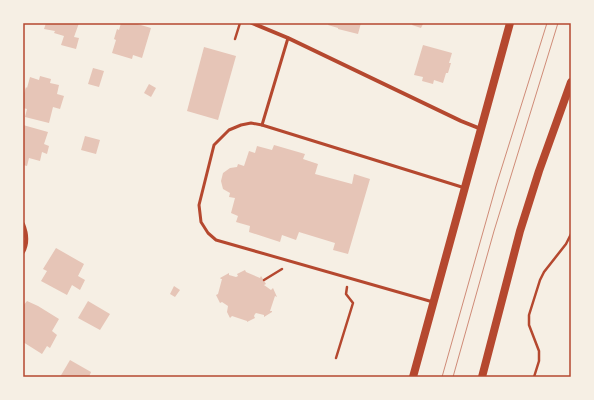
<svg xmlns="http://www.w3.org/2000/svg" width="594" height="400" viewBox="0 0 594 400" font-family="'Nunito Sans',sans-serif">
<rect width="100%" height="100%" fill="#f6efe4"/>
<g fill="#e6c5b7">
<polygon points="46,23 79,23 74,37 79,38 76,49 61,45 64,36 54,33 55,31 44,29"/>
<polygon points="121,23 134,23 151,28 142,58 133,55 132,59 112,53 116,40 114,39 117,29 119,30"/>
<polygon points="329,23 361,23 358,34 338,29 338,28 328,25"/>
<polygon points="413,23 423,24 421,28 412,25"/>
<polygon points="423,45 452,53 449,63 451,63 448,73 446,73 443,83 434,80 433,84 422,81 423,77 414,75"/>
<polygon points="204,47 236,56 218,120 187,111"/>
<polygon points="93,68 104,71 99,87 88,84"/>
<polygon points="40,76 51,79 50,83 59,85 57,94 64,96 60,109 53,107 49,123 25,117 27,109 23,108 24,97 23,96 26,87 27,88 30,77 39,80"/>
<polygon points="149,84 156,88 151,97 144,93"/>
<polygon points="23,125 48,132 44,144 49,146 47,154 42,152 40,161 29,158 27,166 23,165"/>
<polygon points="85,136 100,140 96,154 81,150"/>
<polygon points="274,145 305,154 303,159 318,164 315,174 352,184 354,174 370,179 348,254 333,250 335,243 299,232 296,240 282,235 280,242 249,232 250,226 236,222 238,216 231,213 235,198 229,197 230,193 223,189 221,181 223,173 230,168 237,167 238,164 244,166 249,151 255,153 257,146 272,150"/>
<polygon points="56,248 84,264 78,276 85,280 80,290 72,285 67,295 41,281 47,271 43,269"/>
<polygon points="245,270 246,272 260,278 261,276 266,284 264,285 271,290 273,288 277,297 275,296 270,311 272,311 272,312 264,317 264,315 256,313 255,314 254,316 255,318 247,322 247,321 232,316 230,318 227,312 228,306 222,302 220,303 216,295 218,294 222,279 221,279 220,278 229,273 229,275 236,277 238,276 237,274"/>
<polygon points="174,286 180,290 175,297 170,294"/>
<polygon points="27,301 38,306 59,319 52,331 57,335 50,348 47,346 42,354 23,342 23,306"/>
<polygon points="88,301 110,314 100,330 78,318"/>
<polygon points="70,360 91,372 89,377 60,377"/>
</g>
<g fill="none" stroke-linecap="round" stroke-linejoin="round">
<g stroke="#b5482f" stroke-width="2.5">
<polyline points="235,39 240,23"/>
<polyline points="264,280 282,269"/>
<polyline points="336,358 353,303 346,294 347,287"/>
<polyline points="534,377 539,361 539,351 529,325 529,315 540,280 544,272 566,244 571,234"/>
</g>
<g stroke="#b5482f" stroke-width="3">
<polyline points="262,125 288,38"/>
<polyline points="433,302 216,240 208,233 201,222 199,205 214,145 229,130 241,125 251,123 262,125 465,188"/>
</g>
<g stroke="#b5482f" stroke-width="4">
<polyline points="252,23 288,38 461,121 481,129"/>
<path d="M23 224C27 234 28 243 23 252"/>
</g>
<g stroke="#b5482f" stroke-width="8">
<polyline points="413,377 510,23"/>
<polyline points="482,377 520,231 539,171 571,82"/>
</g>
<g stroke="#cf8b77" stroke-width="1">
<polyline points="442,377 496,186 547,23"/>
<polyline points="453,377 494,231 558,23"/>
</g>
</g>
<rect width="594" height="400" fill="none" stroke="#f6efe4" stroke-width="48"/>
<rect x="24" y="24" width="546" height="352" fill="none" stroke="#b5482f" stroke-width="1.5"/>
</svg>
